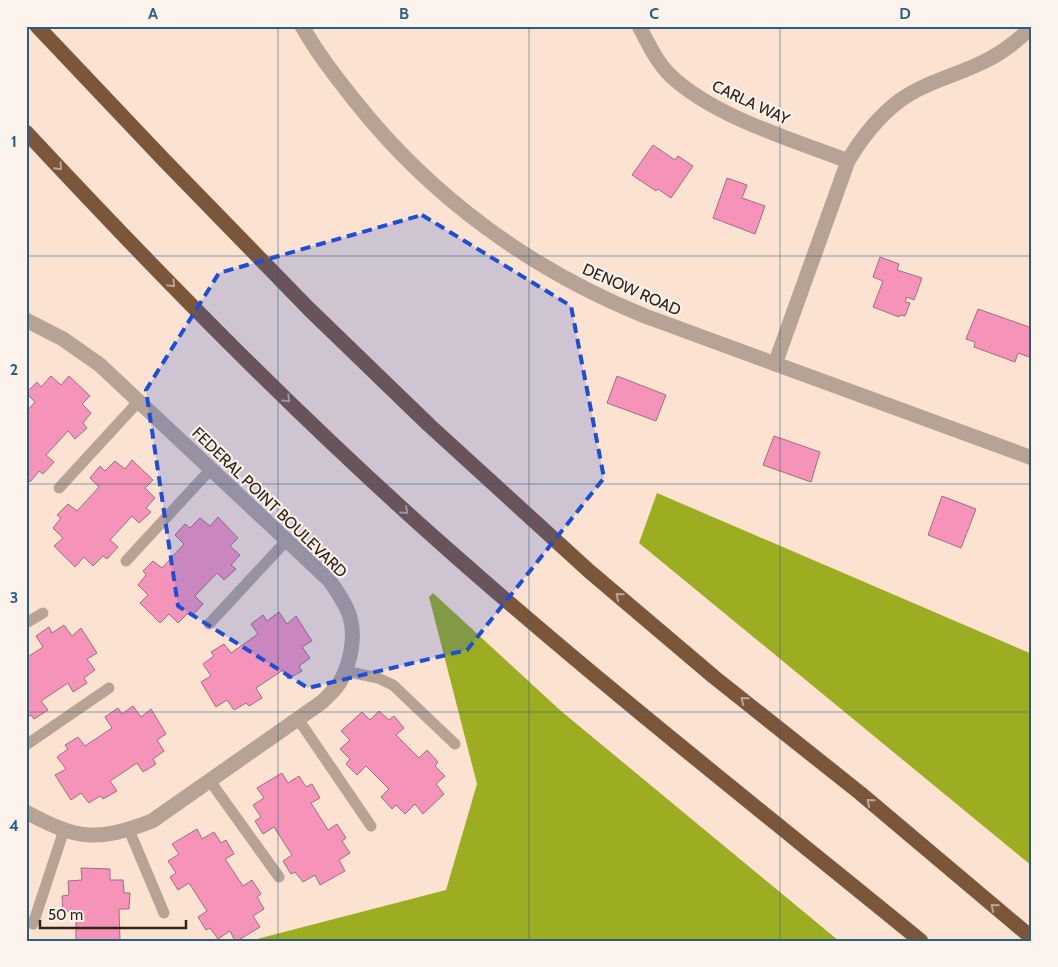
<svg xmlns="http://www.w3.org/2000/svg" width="1058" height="967" viewBox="0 0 1058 967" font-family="Cabin,sans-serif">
<rect width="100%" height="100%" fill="#fce2d0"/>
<g fill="#9dad21">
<polygon points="657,493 1032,654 1032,866 639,543"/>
<polygon points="433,593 561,711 839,941 249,941 446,890 477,784 429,597"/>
</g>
<g fill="#f594b8" stroke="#9e6f7f">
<polygon points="653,145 675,160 678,156 693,166 671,198 658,189 656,191 632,175"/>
<polygon points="727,178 747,185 742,198 765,206 755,234 713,218"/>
<polygon points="880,257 899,264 897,270 922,278 914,300 907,297 905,302 910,303 905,316 900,315 899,317 873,307 883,281 873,277"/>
<polygon points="978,309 1032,328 1032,358 1018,353 1015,362 974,347 975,342 966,339"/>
<polygon points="51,376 61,385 69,376 90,396 82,404 91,413 83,423 87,428 75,439 68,431 46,455 54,462 43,474 39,471 30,482 26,478 26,412 35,402 26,393 37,382 41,387"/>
<polygon points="617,376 666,395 656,421 607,403"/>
<polygon points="774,436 820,452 811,482 763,465"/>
<polygon points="132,460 153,480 145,488 155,498 146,508 151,512 139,523 132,516 110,540 118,547 107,559 103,556 93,566 84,557 75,567 54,546 63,538 53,528 61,518 57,515 68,504 77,511 99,487 90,478 100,466 105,471 115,461 125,469"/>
<polygon points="942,496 976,509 961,548 928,535"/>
<polygon points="218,517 238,538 230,546 240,555 231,565 236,569 224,580 217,573 195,596 203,604 192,616 188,613 178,623 169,614 160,623 140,603 148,595 138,585 146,575 143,571 153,561 162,568 184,544 175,535 185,524 190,528 200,518 210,526"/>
<polygon points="279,612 287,624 296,616 312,641 302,647 310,658 299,666 302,671 288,679 283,670 256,688 262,698 249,706 246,703 234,710 227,700 216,707 201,682 211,676 203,664 214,656 211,652 224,644 231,653 258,634 251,624 263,615 267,621"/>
<polygon points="64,625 72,636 81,628 97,653 87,659 95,670 84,678 87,683 73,692 68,683 41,701 48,710 34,719 31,715 26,718 26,658 43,647 36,636 49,627 52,633"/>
<polygon points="133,706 141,717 151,709 166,734 157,740 164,751 153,759 156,764 143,772 137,763 110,781 117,791 103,799 100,796 89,803 81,793 71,800 55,775 66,769 57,757 68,749 65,745 78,737 85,746 112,728 105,717 118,708 122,714"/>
<polygon points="379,711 389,720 394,716 404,728 396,735 419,758 427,750 438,762 435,766 445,776 436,784 444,794 423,814 415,804 405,814 396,805 392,809 381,797 389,789 366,766 357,775 346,764 350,759 340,749 350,740 341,731 362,712 370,720"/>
<polygon points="282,773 288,783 299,776 306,787 312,784 320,798 311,803 328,830 337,824 346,838 342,841 350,853 339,860 345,871 320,885 315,875 303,882 295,872 291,874 283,861 292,855 274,827 263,834 255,821 261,817 253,805 264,798 257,788"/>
<polygon points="197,829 202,839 214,832 221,843 226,840 234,854 225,859 243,886 252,880 261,894 257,897 264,909 253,916 260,927 237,941 235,941 230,931 218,939 210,928 206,930 198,917 207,911 189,883 178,890 170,877 176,873 168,861 179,854 172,844"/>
<polygon points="81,868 110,869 110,880 123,880 124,893 130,893 129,909 119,909 120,941 76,941 76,911 63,911 62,896 69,895 68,881 82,880"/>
</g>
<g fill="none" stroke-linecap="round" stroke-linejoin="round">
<g stroke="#b6a396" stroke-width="11">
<polyline points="59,488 139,401"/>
<polyline points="126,561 211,469"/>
<polyline points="26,623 43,613"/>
<polyline points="209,624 287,540"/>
<polyline points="345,671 378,678 393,685 455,744"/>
<polyline points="298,719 371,826"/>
<polyline points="26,745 109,688"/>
<polyline points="210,781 279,877"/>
<polyline points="129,830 164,913"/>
<polyline points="33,924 64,830"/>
</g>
<g stroke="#b6a396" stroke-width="15">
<path d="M639 26C648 43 656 61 670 75 712 116 793 140 848 161"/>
<path d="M26 320 63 339 100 365 329 580C337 591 346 604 350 617 356 638 350 664 340 682 336 689 328 696 322 702L152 821C97 842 78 840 26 812"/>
<path d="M775 364 848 161C862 137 877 118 899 101 926 81 960 75 989 59 1005 51 1019 39 1032 27"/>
</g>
<path stroke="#b6a396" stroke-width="15" d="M302 26C317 53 336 77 355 101 431 197 531 270 645 316L1032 458"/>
<g stroke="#7b563b" stroke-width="15">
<polyline points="37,26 164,160 309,309 429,425 589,571 714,677 860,793 1032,938"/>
<path d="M26 132C162 278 303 422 453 554 605 688 764 813 921 941"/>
</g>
</g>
<defs><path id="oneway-chevron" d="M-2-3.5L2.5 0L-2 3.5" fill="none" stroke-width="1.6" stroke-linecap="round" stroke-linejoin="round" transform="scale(1.25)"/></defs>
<g stroke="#bca494">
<use href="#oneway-chevron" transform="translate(59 167) rotate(47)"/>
<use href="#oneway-chevron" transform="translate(172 284) rotate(45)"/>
<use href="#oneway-chevron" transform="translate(287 399) rotate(44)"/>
<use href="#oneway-chevron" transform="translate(405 511) rotate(42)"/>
<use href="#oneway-chevron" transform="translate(619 596) rotate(-140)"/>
<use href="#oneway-chevron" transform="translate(744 700) rotate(-141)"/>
<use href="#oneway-chevron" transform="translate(870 802) rotate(-140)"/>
<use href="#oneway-chevron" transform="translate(994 907) rotate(-140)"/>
</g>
<path fill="#1d4ed8" fill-opacity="0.2" stroke="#1d4ed8" stroke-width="4" stroke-dasharray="10 6" stroke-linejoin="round" d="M422 215 571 306 604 478 467 650 308 688 178 606 146 390 219 273Z"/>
<path fill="none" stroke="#2d5f7d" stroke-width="1" stroke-opacity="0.55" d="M278 26V941M529 26V941M780 26V941M26 256H1032M26 484H1032M26 712H1032"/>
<g text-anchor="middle" stroke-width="4.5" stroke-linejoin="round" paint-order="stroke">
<g font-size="16" fill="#312116" stroke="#fcf3ed">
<text transform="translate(751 102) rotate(25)" y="6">CARLA WAY</text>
<text transform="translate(632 289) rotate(24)" y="6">DENOW ROAD</text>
<text transform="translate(270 502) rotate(44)" y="6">FEDERAL POINT BOULEVARD</text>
</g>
</g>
<rect width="1058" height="967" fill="none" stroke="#fcf3ed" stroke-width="55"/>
<path d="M40 920v8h146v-8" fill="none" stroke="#312116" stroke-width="2.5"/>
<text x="48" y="920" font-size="15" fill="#312116" stroke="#fcf3ed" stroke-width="4" paint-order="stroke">50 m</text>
<rect x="28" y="28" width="1002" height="912" fill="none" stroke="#2d5f7d" stroke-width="2"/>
<g font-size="16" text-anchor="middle" font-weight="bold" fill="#2d5f7d">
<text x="153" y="19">A</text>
<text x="404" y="19">B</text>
<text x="654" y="19">C</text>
<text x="905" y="19">D</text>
<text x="14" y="147">1</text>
<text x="14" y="375">2</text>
<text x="14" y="603">3</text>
<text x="14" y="831">4</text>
</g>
</svg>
